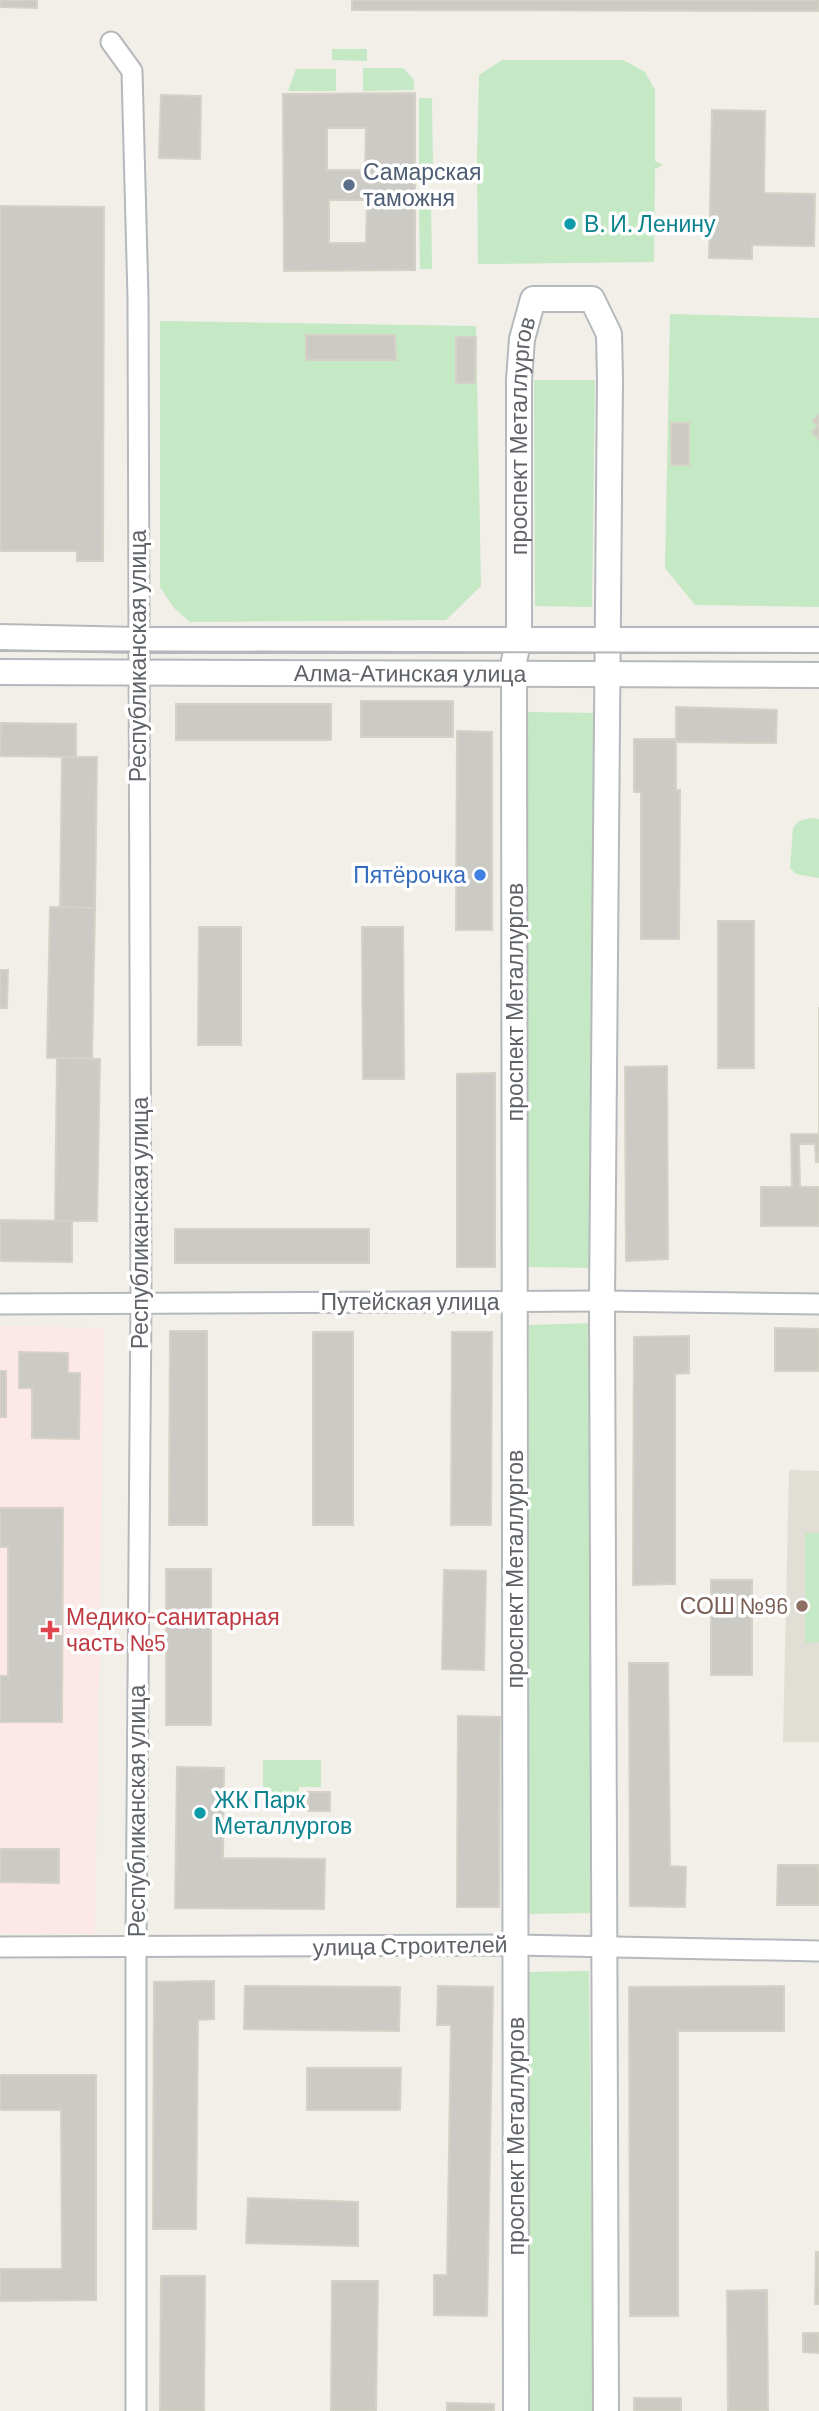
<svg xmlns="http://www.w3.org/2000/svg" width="819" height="2411" viewBox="0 0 819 2411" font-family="Barlow,sans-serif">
<rect width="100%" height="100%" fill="#f1efe8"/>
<polygon fill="#e1ded6" points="789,1470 819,1471 819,1742 783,1742"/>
<polygon fill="#fce8e6" points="0,1326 104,1328 95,1934 0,1933"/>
<g fill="#c5e8c5">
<polygon points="332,49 367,49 367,61 332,60"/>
<polygon points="502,60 623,60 645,72 655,90 655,161 663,165 655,169 654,262 478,264 477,159 479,75"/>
<polygon points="363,68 403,68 414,80 414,90 363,91"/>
<polygon points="296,69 336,69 336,91 288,91"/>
<polygon points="419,98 432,98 433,168 419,168"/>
<polygon points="419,201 431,201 432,269 420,269"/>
<polygon points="670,314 819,318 819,607 695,605 665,568"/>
<polygon points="160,321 476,326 481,586 446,620 190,622 174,608 160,587"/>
<polygon points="534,380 595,380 592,607 535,606"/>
<polygon points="526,712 600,713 601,1268 526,1267"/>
<polygon points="810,818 819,819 819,878 796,874 790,868 793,828 799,821"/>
<polygon points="596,1323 594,1913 529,1914 529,1325"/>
<polygon points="805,1533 819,1533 819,1642 805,1643"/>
<polygon points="263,1760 321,1760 321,1787 299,1787 299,1811 263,1811"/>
<polygon points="589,1971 593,2411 528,2411 525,1972"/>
</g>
<g fill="#cccac5" stroke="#d6d1c6" stroke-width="2" fill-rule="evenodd">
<polygon points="0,0 37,0 37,8 0,7"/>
<polygon points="352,0 819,0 819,11 352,10"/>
<path d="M415 93V270L284 271 283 94ZM327 128H366L365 170H327ZM329 200H367L366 243H329Z"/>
<polygon points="161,95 201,96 200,159 159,158"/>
<polygon points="712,110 765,111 764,193 815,194 814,246 752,245 752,259 709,258"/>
<polygon points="0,206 104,207 103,561 77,561 77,551 0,551"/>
<polygon points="306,335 395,335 396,360 306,360"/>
<polygon points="456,337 476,337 475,383 456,383"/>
<polygon points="819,414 819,439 812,432 818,426 813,421"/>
<rect x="671" y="423" width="18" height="42"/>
<rect x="361" y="701" width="92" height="36"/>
<rect x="176" y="704" width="155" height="36"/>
<polygon points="676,707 777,710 776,743 676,742"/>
<polygon points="1,723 76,724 76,757 0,756"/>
<polygon points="457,731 492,732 492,930 456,930"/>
<polygon points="634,739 676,739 676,790 680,790 679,939 641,939 641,792 634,792"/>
<polygon points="62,757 97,757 95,908 60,907"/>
<polygon points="50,907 95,908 92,1058 47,1058"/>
<rect x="718" y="921" width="36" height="147"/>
<polygon points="199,927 241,927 241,1045 198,1045"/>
<polygon points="362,927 403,927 404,1079 363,1079"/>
<polygon points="0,970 8,970 7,1008 0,1008"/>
<polygon points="819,1007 819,1162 816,1162 815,1144 799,1144 800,1187 819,1187 819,1226 761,1226 761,1187 792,1187 791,1134 819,1134"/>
<polygon points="57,1058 100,1059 97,1221 55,1221"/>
<polygon points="667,1066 668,1259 626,1261 625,1067"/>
<polygon points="495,1073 495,1267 457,1267 457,1074"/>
<polygon points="0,1220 72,1221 72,1262 0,1261"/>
<rect x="175" y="1229" width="194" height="34"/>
<polygon points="775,1328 819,1329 819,1371 775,1371"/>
<polygon points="170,1331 207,1331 207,1525 169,1525"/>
<rect x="313" y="1332" width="40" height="193"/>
<polygon points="452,1332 492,1332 491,1525 451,1525"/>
<polygon points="689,1336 689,1373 675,1374 675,1584 633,1585 634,1337"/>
<polygon points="19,1352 68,1353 68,1373 80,1373 79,1439 32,1438 32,1388 19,1388"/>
<rect x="0" y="1371" width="6" height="46"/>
<polygon points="0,1508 63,1508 62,1722 0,1722 0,1676 8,1676 8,1547 0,1547"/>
<rect x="166" y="1569" width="45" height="156"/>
<polygon points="444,1570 486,1571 484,1670 442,1669"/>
<rect x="711" y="1580" width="41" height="95"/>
<polygon points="629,1663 668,1663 670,1866 686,1867 685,1907 630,1906"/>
<polygon points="458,1716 500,1717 499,1907 457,1907"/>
<polygon points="177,1767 224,1768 223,1858 325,1859 324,1909 175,1908"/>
<rect x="308" y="1792" width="22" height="19"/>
<polygon points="0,1849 59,1849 59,1883 0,1882"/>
<polygon points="778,1865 819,1865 819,1905 777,1905"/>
<polygon points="214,1981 214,2019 198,2020 196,2229 153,2229 154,1982"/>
<polygon points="245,1986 400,1987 399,2031 244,2029"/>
<polygon points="438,1986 493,1987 487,2316 434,2315 434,2275 447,2275 451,2025 437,2025"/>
<polygon points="784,1986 784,2031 678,2031 678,2316 630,2316 629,1987"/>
<polygon points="307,2068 401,2068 400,2110 307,2110"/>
<polygon points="0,2075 96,2075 96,2300 0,2301 0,2269 62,2269 61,2110 0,2110"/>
<polygon points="248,2198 358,2202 358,2246 246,2243"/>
<polygon points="816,2252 819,2252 819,2304 815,2304"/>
<polygon points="161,2276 205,2276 204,2411 160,2411"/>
<polygon points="332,2281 378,2281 376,2411 331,2411"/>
<polygon points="767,2290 768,2411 728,2411 727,2291"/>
<polygon points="803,2333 819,2333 819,2353 803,2352"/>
<rect x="634" y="2398" width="47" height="13"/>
<polygon points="447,2403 494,2404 494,2411 447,2411"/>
</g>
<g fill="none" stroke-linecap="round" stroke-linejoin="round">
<g stroke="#b5b8bc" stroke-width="23">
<g id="minor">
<polyline points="111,42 132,71 138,298 141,1301 136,1947 136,2411"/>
<polyline points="0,1304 602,1301 819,1304"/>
<polyline points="0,1947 516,1945 819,1951"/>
</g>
</g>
<g stroke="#b5b8bc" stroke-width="28">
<g id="tertiary">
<polyline points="0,637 138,640 819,640"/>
<path id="s1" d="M0 672 819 675"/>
<path id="s2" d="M516 2411 514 661 519 639V380L522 339 533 299H592L609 334 610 379 602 1301 606 2411"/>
</g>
</g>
<use href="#minor" stroke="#fff" stroke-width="19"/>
<use href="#tertiary" stroke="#fff" stroke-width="24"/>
<polyline stroke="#b6b7b8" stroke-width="2" points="0,651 819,653"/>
</g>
<circle fill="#5c6f8a" stroke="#fff" stroke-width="2.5" cx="349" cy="185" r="7"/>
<g fill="#0f9aa8" stroke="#fff" stroke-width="2.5">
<circle cx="570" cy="224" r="7"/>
<circle cx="200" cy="1813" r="7"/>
</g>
<circle fill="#3f7fe0" stroke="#fff" stroke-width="2.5" cx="480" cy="875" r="7"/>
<circle fill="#8d6e63" stroke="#fff" stroke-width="2.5" cx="802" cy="1606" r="7"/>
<path fill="#e0444e" stroke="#fff" stroke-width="2.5" d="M46.5 1619.5h7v7h7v7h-7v7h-7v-7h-7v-7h7z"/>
<g text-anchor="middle" stroke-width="7" stroke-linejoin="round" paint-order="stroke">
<g font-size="23" fill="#4e5e75" stroke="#fff" text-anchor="start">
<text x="363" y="180">Самарская<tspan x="363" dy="26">таможня</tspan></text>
</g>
<g font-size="23" fill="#0d838f" stroke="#fff" text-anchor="start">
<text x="584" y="232">В. И. Ленину</text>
<text x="214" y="1808">ЖК Парк<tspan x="214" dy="26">Металлургов</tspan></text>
</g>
<g font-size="23" fill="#5f6368" stroke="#fff">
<text dy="8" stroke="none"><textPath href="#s2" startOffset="1976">проспект Металлургов</textPath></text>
<text transform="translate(138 656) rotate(-90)" y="8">Республиканская улица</text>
<text dy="8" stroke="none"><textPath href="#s1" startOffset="410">Алма-Атинская улица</textPath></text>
<text transform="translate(515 1002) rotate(-90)" y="8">проспект Металлургов</text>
<text transform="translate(140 1223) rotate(-90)" y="8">Республиканская улица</text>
<text x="410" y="1310">Путейская улица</text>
<text transform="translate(515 1569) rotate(-90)" y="8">проспект Металлургов</text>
<text transform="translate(137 1811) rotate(-90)" y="8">Республиканская улица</text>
<text transform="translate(410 1946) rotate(-1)" y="8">улица Строителей</text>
<text transform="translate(516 2136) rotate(-90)" y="8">проспект Металлургов</text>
</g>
<g font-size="23" fill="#366cbe" stroke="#fff" text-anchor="end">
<text x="466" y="883">Пятёрочка</text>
</g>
<g font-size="23" fill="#785e54" stroke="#fff" text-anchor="end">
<text x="788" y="1614">СОШ №96</text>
</g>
<g font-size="23" fill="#be3a42" stroke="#fff" text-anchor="start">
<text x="66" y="1625">Медико-санитарная<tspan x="66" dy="26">часть №5</tspan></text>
</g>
</g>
</svg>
